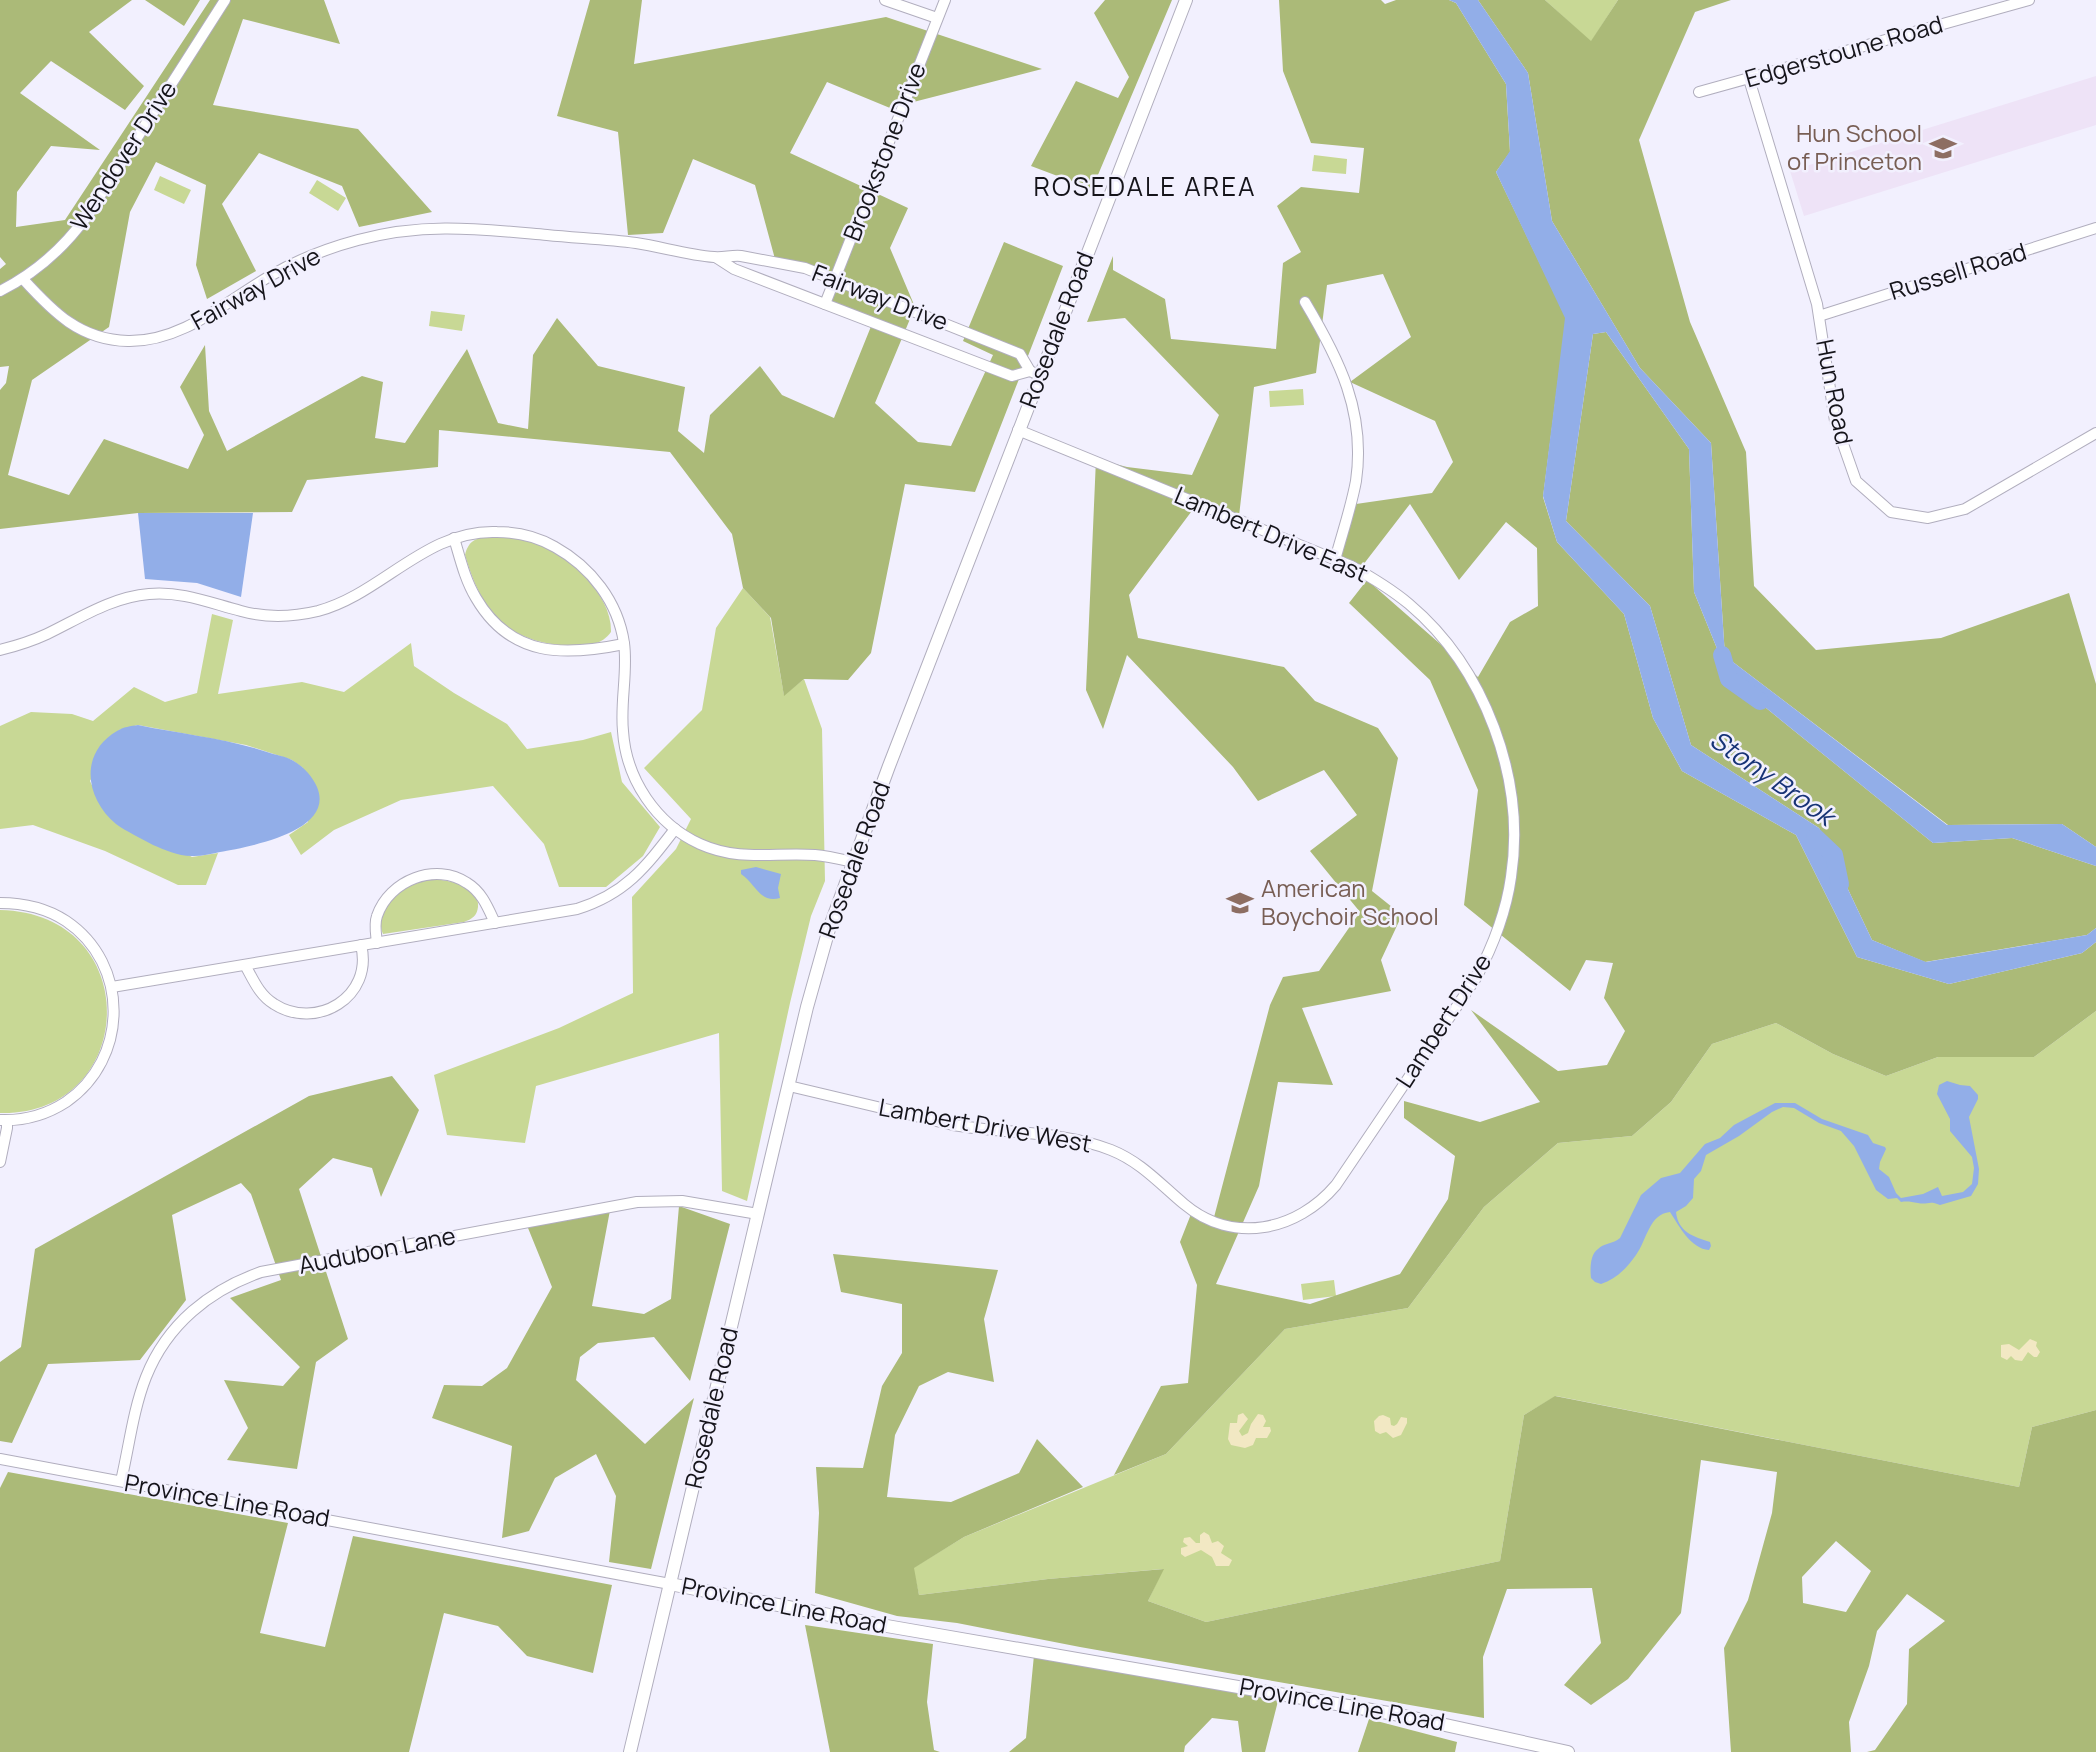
<svg xmlns="http://www.w3.org/2000/svg" width="2096" height="1752" viewBox="0 0 2096 1752" font-family="Manrope,sans-serif">
<rect width="100%" height="100%" fill="#f2f0fe"/>
<polygon fill="#eee3f7" points="2096,76 2096,125 1804,216 1790,171"/>
<g fill="#c8d895">
<polygon points="1545,0 1618,0 1591,42"/>
<polygon points="1314,155 1347,159 1346,174 1312,171"/>
<polygon points="160,176 191,190 184,204 154,190"/>
<polygon points="317,180 346,198 338,211 309,193"/>
<polygon points="431,311 465,315 462,331 429,326"/>
<polygon points="1303,389 1304,405 1270,407 1269,391"/>
<path d="M489 536C506 537 522 538 538 543 570 556 612 595 611 632 602 645 587 646 572 646 508 643 482 614 465 555 468 541 476 538 489 536Z"/>
<polygon points="743,588 770,617 784,695 804,679 822,729 825,881 811,916 790,1003 747,1201 722,1191 719,1033 536,1086 525,1143 447,1135 434,1075 559,1028 633,993 632,897 676,849 691,819 644,768 702,710 716,628"/>
<polygon points="212,614 233,620 218,694 302,682 344,692 411,643 414,666 454,693 507,724 527,749 583,740 611,732 622,782 660,827 643,856 606,887 559,887 544,844 493,786 401,800 334,830 301,855 289,835 308,822 303,768 292,760 246,745 138,725 119,730 90,781 103,809 192,857 218,853 206,885 178,885 105,851 33,825 0,829 0,726 31,712 72,714 93,721 134,687 165,702 197,693"/>
<path d="M423 879C439 878 481 883 478 907 477 916 472 919 464 922L383 934C377 920 385 903 397 893 404 887 415 884 423 879Z"/>
<path d="M0 910C146 913 139 1116 0 1113Z"/>
<polygon points="2096,1011 2096,1410 2032,1427 2019,1487 1556,1396 1524,1415 1500,1561 1206,1622 1148,1601 1163,1569 1048,1579 919,1595 913,1568 964,1537 1166,1454 1285,1329 1408,1308 1484,1207 1558,1143 1632,1136 1671,1102 1712,1044 1776,1023 1833,1054 1886,1076 1938,1057 2034,1057"/>
<polygon points="1334,1280 1336,1296 1303,1300 1301,1284"/>
</g>
<g fill="#abba78" fill-rule="evenodd">
<polygon points="0,0 132,0 89,32 144,86 125,110 51,61 20,93 100,150 51,146 17,192 16,227 65,220 210,0 324,0 340,44 243,19 213,105 358,129 432,212 359,227 342,186 259,153 222,204 256,271 207,299 196,265 206,185 156,162 130,212 109,327 32,380 8,475 69,495 104,439 188,469 204,435 180,387 205,345 209,411 227,451 362,376 383,382 375,438 405,443 467,349 498,423 528,429 533,355 557,318 598,366 685,387 678,431 704,453 710,415 760,366 782,395 834,418 872,324 822,302 833,275 775,259 755,185 693,159 663,233 628,235 618,132 557,116 590,0 642,0 634,64 886,17 1042,69 890,108 827,82 790,153 908,208 890,248 915,307 875,403 918,442 951,446 993,355 963,341 1004,242 1063,266 975,492 905,484 871,653 848,680 804,679 784,696 771,618 743,588 732,534 670,452 439,430 438,467 307,480 292,512 138,513 0,529 0,390 6,383 9,366 0,367 0,269 6,264 0,257"/>
<polygon points="145,0 200,0 184,26"/>
<polygon points="1105,0 1172,0 1092,189 1031,166 1076,81 1118,98 1129,77 1094,13"/>
<path d="M1279 0H1381L1385 4 1396 0H1449L1456 3 1506 84 1510 152 1496 172 1566 318 1543 497 1557 542 1624 614 1653 718 1682 771 1796 835 1857 957 1949 984 2082 953 2096 942V1011L2034 1057H1938L1886 1076 1833 1054 1776 1023 1712 1044 1671 1102 1632 1136 1558 1143 1484 1207 1408 1308 1285 1329 1166 1454 1114 1475 1161 1386 1188 1383 1197 1285 1180 1242 1193 1209 1213 1221 1270 1005 1283 977 1319 971 1360 912 1310 851 1357 815 1324 770 1258 801 1233 767 1127 655 1103 729 1086 690 1096 459 1127 467 1192 475 1219 415 1125 318 1087 322 1113 256V270L1165 299 1171 339 1276 349 1283 263 1301 252 1277 206 1301 187 1359 193 1364 148 1311 143 1283 71ZM1383 274 1411 337 1350 382 1435 421 1453 462 1432 493 1356 504 1335 562 1356 574 1410 504 1459 580 1506 522 1537 548 1538 606 1510 622 1478 677 1367 580 1349 603 1430 680 1478 790 1464 905 1570 991 1586 960 1613 963 1604 998 1625 1031 1607 1065 1558 1071 1471 1010 1540 1102 1480 1122 1404 1101V1118L1455 1156 1448 1199 1400 1274 1310 1304 1216 1284 1259 1186 1278 1082 1333 1085 1302 1008 1391 991 1381 960 1402 915 1372 891 1398 758 1378 728 1315 701 1284 667 1138 638 1129 595 1200 500 1239 516 1254 387 1316 373 1327 285Z"/>
<polygon points="1478,0 1545,0 1591,41 1618,0 1731,0 1695,12 1639,140 1690,322 1746,452 1754,586 1816,650 1941,638 2069,593 2096,684 2096,847 2062,824 1948,825 1725,656 1711,443 1640,368 1552,221 1528,73"/>
<polygon points="1606,332 1689,449 1694,592 1729,678 1933,843 2012,838 2096,866 2096,928 2087,935 1925,962 1872,940 1819,828 1691,745 1650,606 1566,521 1593,334"/>
<polygon points="392,1076 419,1110 381,1197 372,1168 333,1158 299,1189 348,1339 316,1362 297,1469 227,1460 248,1428 224,1380 283,1386 300,1367 230,1298 281,1280 251,1194 241,1183 172,1215 186,1300 140,1360 48,1364 12,1443 0,1441 0,1362 21,1347 35,1249 309,1096"/>
<polygon points="611,1205 592,1306 644,1314 671,1299 679,1206 730,1224 690,1381 654,1337 598,1343 580,1357 576,1380 645,1444 694,1398 651,1569 609,1562 616,1496 596,1454 555,1478 529,1531 502,1538 512,1446 432,1418 444,1385 482,1386 507,1368 552,1287 528,1228 564,1214"/>
<path d="M833 1254 998 1270 984 1319 994 1382 948 1372 919 1386 895 1435 887 1497 951 1502 1019 1473 1037 1439 1083 1487 964 1537 914 1568 919 1595 1048 1579 1164 1569 1148 1601 1206 1622 1500 1561 1524 1415 1555 1396 2019 1487 2032 1427 2096 1410V1752H1867L1875 1750 1907 1704 1909 1649 1945 1621 1907 1594 1877 1631 1869 1666 1849 1722 1851 1752H1731L1724 1648 1748 1600 1772 1513 1777 1472 1701 1460 1681 1613 1628 1679 1591 1705 1564 1685 1601 1643 1592 1588 1507 1589 1483 1657 1484 1718 1080 1647 957 1623 897 1616 815 1593 819 1513 816 1467 863 1468 882 1386 902 1353V1304L841 1292ZM1836 1541 1871 1571 1846 1612 1803 1603 1802 1577Z"/>
<polygon points="8,1472 288,1523 260,1633 325,1647 353,1536 612,1585 593,1673 527,1656 498,1626 444,1613 409,1752 0,1752 0,1488"/>
<polygon points="805,1625 933,1644 927,1702 934,1750 940,1752 830,1752"/>
<polygon points="1034,1655 1278,1701 1265,1752 1242,1752 1238,1721 1212,1718 1185,1746 1184,1752 1009,1752 1026,1738"/>
<polygon points="1369,1719 1457,1742 1455,1752 1358,1752"/>
</g>
<g fill="#f2e8c3">
<polygon points="2030,1339 2037,1342 2036,1346 2040,1352 2037,1357 2034,1357 2028,1352 2022,1361 2015,1360 2011,1356 2007,1360 2001,1357 2001,1345 2009,1344 2019,1350"/>
<polygon points="1243,1413 1248,1419 1239,1431 1242,1436 1248,1433 1251,1424 1258,1414 1263,1415 1266,1421 1263,1427 1270,1427 1271,1431 1267,1438 1256,1438 1253,1445 1245,1448 1231,1445 1228,1439 1230,1423 1237,1423 1238,1415"/>
<polygon points="1383,1415 1390,1418 1391,1425 1394,1426 1397,1424 1401,1417 1407,1418 1407,1423 1401,1435 1393,1438 1386,1432 1380,1434 1375,1431 1374,1421 1379,1416"/>
<polygon points="1204,1532 1209,1535 1212,1543 1218,1541 1224,1546 1221,1553 1232,1560 1229,1566 1216,1566 1212,1557 1201,1550 1185,1557 1181,1554 1181,1548 1188,1546 1183,1542 1184,1538 1190,1537 1196,1543 1200,1543 1200,1535"/>
</g>
<g fill="#92aee8">
<polygon points="1449,0 1478,0 1528,73 1552,221 1640,368 1711,443 1725,656 1947,825 2062,824 2096,847 2096,866 2012,838 1933,843 1729,678 1694,592 1689,449 1606,332 1593,334 1566,521 1650,606 1691,745 1819,828 1872,940 1926,962 2087,935 2096,928 2096,942 2082,953 1949,984 1857,957 1796,835 1682,771 1653,718 1624,614 1557,542 1543,496 1565,318 1496,172 1510,151 1506,84 1456,3"/>
<polygon points="138,513 253,513 241,597 197,583 145,579"/>
<path d="M138 725C181 734 225 738 267 752 275 755 285 756 292 760 303 766 312 776 317 787 336 832 247 847 220 852 211 854 202 856 194 856 180 857 165 850 153 845 141 838 127 832 116 824 85 798 79 753 117 731 123 727 131 726 138 725Z"/>
<path d="M756 867 781 874 778 888 780 898C760 904 755 883 741 874V870Z"/>
<path d="M1947 1081 1960 1085 1970 1086 1978 1095V1099L1969 1117 1979 1169 1978 1184 1971 1196 1940 1205C1929 1200 1928 1205 1918 1203 1911 1202 1908 1201 1901 1202L1897 1198 1888 1199 1876 1190 1854 1146 1841 1131 1819 1123 1794 1108 1783 1107 1772 1112 1739 1136 1706 1155 1701 1171 1694 1179 1693 1198 1686 1206 1676 1212C1678 1232 1694 1237 1710 1242L1711 1246 1709 1250C1691 1249 1679 1226 1670 1212 1649 1214 1647 1240 1636 1255 1627 1268 1616 1279 1601 1284L1595 1282 1591 1278C1590 1270 1590 1254 1598 1249 1604 1243 1613 1244 1620 1238L1641 1195 1661 1178 1680 1173 1705 1144 1720 1138 1734 1125 1775 1103H1795L1822 1119 1868 1135 1873 1143 1885 1147 1886 1149 1880 1162 1879 1169 1889 1177 1896 1193 1901 1198 1923 1194 1938 1187 1942 1196 1963 1192 1972 1184 1974 1168 1972 1157 1950 1131V1119L1937 1094 1939 1085Z"/>
</g>
<g fill="none" stroke-linecap="round" stroke-linejoin="round">
<g stroke="#92aee8" stroke-width="18">
<polyline points="1722,655 1729,679 1760,701"/>
<polyline points="1815,837 1834,855 1840,884"/>
</g>
<g stroke="#b1aebe" stroke-width="12">
<g id="minor">
<polyline points="885,0 937,18"/>
<polyline points="1749,79 1817,304 1835,421 1856,481 1891,512 1928,518 1965,509 2096,433"/>
<polyline points="1699,92 2029,0"/>
<polyline points="717,258 734,269 1012,376 1030,371"/>
<path d="M23 279C53 312 80 340 128 341 182 342 225 302 270 276 297 260 328 248 358 240 425 222 479 229 547 235 576 238 607 239 636 243 662 247 688 255 714 257 723 258 732 255 741 256L805 268 1020 354 1030 371 1039 375"/>
<path d="M0 291C36 273 63 249 87 216L225 0"/>
<path d="M1305 302C1339 359 1366 412 1356 481 1351 508 1342 534 1335 560"/>
<polyline points="825,304 945,0"/>
<polyline points="1819,316 2096,228"/>
<path d="M454 538C460 558 465 580 476 598 511 658 565 656 624 644"/>
<path d="M0 650C16 646 32 641 47 634 80 618 112 597 149 594 182 591 210 603 241 611 266 618 293 617 318 611 382 594 426 529 497 532 517 532 538 537 555 547 591 567 618 602 624 643 628 672 620 702 623 731 626 779 656 824 700 844 740 862 774 852 815 855 828 856 840 859 853 862"/>
<path d="M0 903C23 903 46 908 66 921 130 964 129 1059 66 1102 46 1115 23 1121 0 1120"/>
<path d="M377 943C376 934 374 924 377 916 389 880 436 862 467 883 482 892 488 908 495 923"/>
<path d="M245 965C253 979 259 995 274 1004 316 1031 374 997 361 945"/>
<path d="M112 987 577 909C625 894 645 868 675 829"/>
<path d="M789 1086 953 1125C1006 1134 1060 1130 1111 1150 1141 1162 1160 1184 1184 1204 1233 1245 1297 1231 1336 1185L1476 978C1493 946 1506 913 1511 877 1526 779 1485 668 1409 604 1391 589 1371 577 1351 566L1018 430"/>
<polyline points="0,1162 7,1128 7,1120"/>
<polyline points="0,1459 670,1584"/>
<path d="M121 1481C129 1447 133 1410 146 1377 167 1324 210 1290 261 1272L637 1202 682 1201 758 1214"/>
</g>
</g>
<g stroke="#b1aebe" stroke-width="14">
<g id="tertiary">
<polyline points="670,1584 881,1625 1400,1715 1568,1752"/>
<polyline points="630,1752 807,1007 829,929 889,766 1186,0"/>
</g>
</g>
<use href="#minor" stroke="#fff" stroke-width="10"/>
<use href="#tertiary" stroke="#fff" stroke-width="12"/>
</g>
<defs>
<g id="school-bare" transform="scale(2.1)"><path d="M0-5L7-2L0 1L-7-2ZM-4 1L0 2.5L4 1V4Q0 6-4 4Z" fill="#8d6e63" stroke="#f2f0fe" stroke-width="2.5" paint-order="stroke"/></g>
</defs>
<g fill-rule="evenodd">
<use href="#school-bare" x="1943" y="148"/>
<use href="#school-bare" x="1240" y="903"/>
</g>
<g text-anchor="middle" stroke-width="5" stroke-linejoin="round" paint-order="stroke">
<g font-size="24" fill="#15141a" stroke="#f2f0fe">
<text transform="translate(1844 52) rotate(-16)" y="8">Edgerstoune Road</text>
<text transform="translate(885 152) rotate(-69)" y="8">Brookstone Drive</text>
<text transform="translate(124 156) rotate(-57)" y="8">Wendover Drive</text>
<text transform="translate(1958 272) rotate(-17)" y="8">Russell Road</text>
<text transform="translate(256 289) rotate(-29)" y="8">Fairway Drive</text>
<text transform="translate(880 298) rotate(21)" y="8">Fairway Drive</text>
<text transform="translate(1057 330) rotate(-69)" y="8">Rosedale Road</text>
<text transform="translate(1834 392) rotate(79)" y="8">Hun Road</text>
<text transform="translate(1271 535) rotate(23)" y="8">Lambert Drive East</text>
<text transform="translate(855 860) rotate(-70)" y="8">Rosedale Road</text>
<text transform="translate(1444 1021) rotate(-57)" y="8">Lambert Drive</text>
<text transform="translate(985 1126) rotate(10)" y="8">Lambert Drive West</text>
<text transform="translate(377 1251) rotate(-11)" y="8">Audubon Lane</text>
<text transform="translate(712 1408) rotate(-77)" y="8">Rosedale Road</text>
<text transform="translate(227 1501) rotate(10)" y="8">Province Line Road</text>
<text transform="translate(784 1606) rotate(11)" y="8">Province Line Road</text>
<text transform="translate(1342 1705) rotate(10)" y="8">Province Line Road</text>
</g>
<g font-size="24" fill="#785e54" stroke="#f2f0fe" text-anchor="end">
<text x="1922" y="142">Hun School<tspan x="1922" dy="28">of Princeton</tspan></text>
<text x="1261" y="897" text-anchor="start">American<tspan x="1261" dy="28">Boychoir School</tspan></text>
</g>
<g font-size="26" letter-spacing="2" fill="#15141a" stroke="#f2f0fe">
<text x="1145" y="196">ROSEDALE AREA</text>
</g>
<g font-size="26" font-style="italic" fill="#173376" stroke="#f2f0fe">
<text transform="translate(1772 778) rotate(35)" y="9">Stony Brook</text>
</g>
</g>
</svg>
